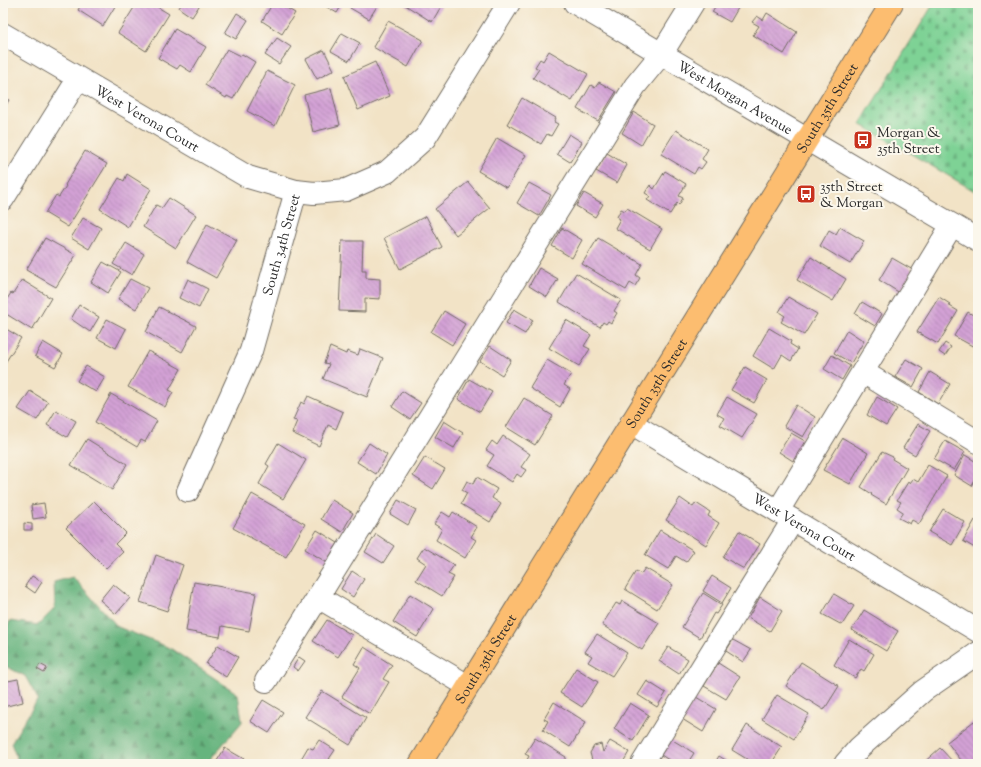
<svg xmlns="http://www.w3.org/2000/svg" width="981" height="767" viewBox="0 0 981 767" font-family="'Sorts Mill Goudy',serif">
<defs>
<pattern id="forest-firs" width="22" height="20" patternUnits="userSpaceOnUse"><rect width="22" height="20" fill="#66b47e"/><path d="M5 1l3.5 6h-7zM16 11l3.5 6h-7z" fill="#549367"/></pattern>
<pattern id="cemetery-stones" width="16" height="16" patternUnits="userSpaceOnUse"><rect width="16" height="16" fill="#7ed295"/><path d="M2 7V4a2 2 0 0 1 4 0v3zM10 15v-3a2 2 0 0 1 4 0v3z" fill="#6db481"/></pattern>
<pattern id="building-back-hatch" width="6" height="6" patternUnits="userSpaceOnUse"><rect width="6" height="6" fill="#d3a1d5"/><path d="M-1 5l2 2M0 0l6 6M5-1l2 2" fill="none" stroke="#ab83ad"/></pattern>
</defs>
<rect width="100%" height="100%" fill="#fbf7ec"/>
<filter id="ink" filterUnits="userSpaceOnUse"><feTurbulence type="fractalNoise" baseFrequency=".025" numOctaves="2"/><feDisplacementMap in="SourceGraphic" scale="8" xChannelSelector="R" yChannelSelector="G"/><feConvolveMatrix kernelMatrix="1 2 1 2 8 2 1 2 1" color-interpolation-filters="sRGB"/></filter>
<filter id="wash" filterUnits="userSpaceOnUse"><feTurbulence type="fractalNoise" baseFrequency=".012" numOctaves="4" result="noise"/><feDisplacementMap in="SourceGraphic" scale="16" xChannelSelector="R" yChannelSelector="G"/><feGaussianBlur stdDeviation="0.9" result="paint"/><feColorMatrix in="noise" values="0 0 0 0 0 0 0 0 0 0 0 0 0 0 0 0 0 1.4 0 .05"/><feComposite in="paint" operator="in"/></filter>
<g filter="url(#wash)">
<rect width="100%" height="100%" fill="#f2e3c6"/>
<polygon fill="url(#forest-firs)" stroke="#487054" points="73,577 118,627 170,648 238,694 242,722 206,764 19,764 11,743 38,699 25,676 3,665 3,633 10,621 38,625 55,608 54,582"/>
<polygon fill="url(#cemetery-stones)" stroke="#547e60" points="934,3 978,3 978,193 860,124"/>
<g id="blocks">
<g fill="url(#building-back-hatch)">
<polygon points="82,3 117,3 103,26 78,10"/>
<polygon points="137,3 151,3 169,14 146,51 118,33"/>
<polygon points="182,3 201,3 192,17 179,8"/>
<polygon points="273,3 278,3 295,13 282,34 262,21"/>
<polygon points="320,3 343,3 337,13"/>
<polygon points="353,3 379,3 369,19 350,8"/>
<polygon points="402,3 443,3 432,22"/>
<polygon points="717,3 741,3 730,22 712,12"/>
<polygon points="237,13 248,20 236,39 225,33"/>
<polygon points="767,13 797,32 784,54 753,35 759,26 752,22 757,16 763,20"/>
<polygon points="388,21 423,40 408,67 373,47"/>
<polygon points="175,29 206,47 191,72 180,65 177,69 158,58"/>
<polygon points="342,33 360,43 349,61 331,51"/>
<polygon points="277,38 291,47 279,64 265,55"/>
<polygon points="227,49 241,56 242,54 255,62 233,99 227,96 226,98 205,85"/>
<polygon points="324,50 334,70 317,79 306,59"/>
<polygon points="549,51 588,74 572,101 533,78 539,69 535,67 540,59 543,61"/>
<polygon points="375,62 390,96 358,110 344,76"/>
<polygon points="267,71 295,85 275,126 247,111"/>
<polygon points="599,82 616,92 598,121 577,109 591,85 595,88"/>
<polygon points="331,88 340,125 313,132 304,95"/>
<polygon points="3,96 9,100 3,110"/>
<polygon points="522,98 556,118 554,122 558,124 551,136 547,134 541,144 507,124"/>
<polygon points="634,112 653,124 641,145 622,133"/>
<polygon points="676,130 708,149 702,159 706,162 701,169 698,167 694,174 661,154"/>
<polygon points="569,134 582,142 570,162 557,154"/>
<polygon points="497,138 526,155 507,188 478,171"/>
<polygon points="85,151 107,164 68,227 45,213 56,195 59,197 66,186 65,185"/>
<polygon points="607,153 627,165 617,183 596,171"/>
<polygon points="665,171 686,184 679,196 683,198 679,205 677,203 670,214 647,200 650,196 645,193 650,185 654,189"/>
<polygon points="127,174 151,189 128,227 100,209 119,178 124,181"/>
<polygon points="468,182 490,208 456,235 435,209"/>
<polygon points="529,183 551,195 539,216 517,203"/>
<polygon points="584,193 603,204 595,217 576,206"/>
<polygon points="169,198 196,215 176,248 143,227 156,205 162,208"/>
<polygon points="627,208 662,229 650,249 615,228 620,219 617,217 621,209 625,211"/>
<polygon points="426,216 442,247 400,269 384,238"/>
<polygon points="83,218 101,228 89,249 71,238"/>
<polygon points="207,224 237,240 216,278 187,262"/>
<polygon points="840,227 864,241 850,264 820,246 829,230 836,234"/>
<polygon points="562,228 582,240 572,258 552,246"/>
<polygon points="45,238 76,255 56,287 26,270"/>
<polygon points="598,238 642,264 636,275 640,278 635,286 630,283 626,290 582,264"/>
<polygon points="342,241 363,241 362,270 366,270 366,278 380,279 380,299 365,298 365,312 339,311"/>
<polygon points="126,243 144,254 132,275 113,264"/>
<polygon points="811,257 846,279 833,301 797,280"/>
<polygon points="892,258 913,270 900,293 879,280"/>
<polygon points="103,262 121,272 108,293 91,282"/>
<polygon points="539,268 558,279 547,297 529,286"/>
<polygon points="576,273 621,300 614,311 617,313 611,323 608,321 606,324 603,322 600,327 559,302"/>
<polygon points="130,279 148,288 136,309 118,299"/>
<polygon points="188,279 208,289 199,308 179,298"/>
<polygon points="22,280 51,298 32,330 3,312 3,305 11,293 13,294"/>
<polygon points="788,297 817,314 804,335 781,322 785,316 779,312"/>
<polygon points="939,297 950,304 948,305 958,311 938,344 917,332"/>
<polygon points="862,302 882,314 875,326 855,314"/>
<polygon points="79,305 99,317 90,332 71,319"/>
<polygon points="159,307 196,326 182,352 146,332"/>
<polygon points="514,309 533,320 525,334 506,323"/>
<polygon points="444,311 465,324 452,345 431,332"/>
<polygon points="968,312 978,318 978,349 954,336"/>
<polygon points="107,319 126,329 116,348 97,338"/>
<polygon points="566,320 591,335 584,346 590,349 579,366 549,348"/>
<polygon points="3,327 21,338 3,366"/>
<polygon points="769,328 791,341 790,344 798,349 791,361 782,355 774,369 753,356"/>
<polygon points="847,330 864,341 851,363 834,353"/>
<polygon points="43,342 63,354 55,367 35,356"/>
<polygon points="945,343 951,347 945,356 939,352"/>
<polygon points="490,346 511,360 502,375 480,361"/>
<polygon points="330,347 346,354 347,351 358,355 360,349 383,358 367,397 323,379 329,364 324,363"/>
<polygon points="148,351 181,369 169,390 173,392 165,407 128,387"/>
<polygon points="832,355 850,366 842,380 824,369"/>
<polygon points="906,359 923,369 913,387 895,377"/>
<polygon points="547,360 571,374 564,385 570,389 560,407 530,388"/>
<polygon points="86,366 105,377 96,392 77,381"/>
<polygon points="745,367 767,380 754,403 731,390"/>
<polygon points="930,372 950,384 938,404 919,392"/>
<polygon points="469,379 492,392 480,412 458,399"/>
<polygon points="30,391 48,402 37,420 18,409"/>
<polygon points="402,391 421,403 410,419 392,407"/>
<polygon points="111,394 157,421 145,442 141,440 137,447 95,422"/>
<polygon points="308,396 343,412 336,429 328,425 319,446 292,433 297,421 293,420 301,402 304,404"/>
<polygon points="727,397 757,414 742,438 720,425 724,418 717,414"/>
<polygon points="877,397 897,409 886,426 867,415"/>
<polygon points="524,398 553,416 535,445 506,427"/>
<polygon points="796,405 815,417 803,437 784,426"/>
<polygon points="56,410 76,421 67,437 47,425"/>
<polygon points="444,421 463,433 454,448 435,437"/>
<polygon points="918,424 930,431 915,455 903,448"/>
<polygon points="791,433 805,441 793,461 779,452"/>
<polygon points="503,436 530,454 521,467 526,470 521,477 517,474 512,482 487,466 494,455 486,450 492,441 497,445"/>
<polygon points="843,438 868,453 850,484 823,470"/>
<polygon points="87,439 127,464 112,490 71,465"/>
<polygon points="945,441 965,452 954,470 934,459"/>
<polygon points="278,443 306,460 283,499 259,484 269,466 266,464"/>
<polygon points="369,443 387,455 376,474 357,462"/>
<polygon points="882,452 893,457 892,459 907,468 886,504 871,495 872,494 861,487"/>
<polygon points="965,455 978,463 978,475 972,486 954,475"/>
<polygon points="425,457 445,469 433,489 413,476"/>
<polygon points="928,465 947,476 919,524 912,520 910,524 899,518 903,512 897,508 901,502 897,500 908,482 910,483 913,479 918,482"/>
<polygon points="477,477 497,489 492,498 501,504 490,522 461,504 467,493 462,490 467,481 473,484"/>
<polygon points="252,494 305,524 286,557 233,528"/>
<polygon points="680,498 693,507 696,503 710,512 708,516 719,523 706,545 666,520"/>
<polygon points="332,500 353,513 342,532 321,519"/>
<polygon points="398,500 416,510 408,525 390,514"/>
<polygon points="94,501 126,533 115,544 123,552 106,568 66,528"/>
<polygon points="44,503 46,517 33,519 31,505"/>
<polygon points="943,509 965,522 952,545 929,532"/>
<polygon points="442,512 450,517 453,512 477,527 471,537 476,540 465,558 436,540 442,529 434,524"/>
<polygon points="975,520 978,522 978,550 963,541"/>
<polygon points="24,523 32,524 32,530 24,530"/>
<polygon points="317,530 338,543 326,562 305,549"/>
<polygon points="660,530 694,551 686,562 676,556 668,569 645,555"/>
<polygon points="739,531 760,544 744,569 723,557"/>
<polygon points="376,534 394,546 383,563 365,552"/>
<polygon points="424,547 454,565 448,574 454,577 442,596 416,580 426,564 417,558"/>
<polygon points="156,555 183,565 167,611 140,602"/>
<polygon points="645,568 673,585 657,609 625,589 636,571 641,574"/>
<polygon points="352,571 364,579 353,597 341,589"/>
<polygon points="32,576 42,582 35,593 25,586"/>
<polygon points="712,576 731,588 722,603 703,591"/>
<polygon points="194,582 256,593 249,631 222,626 220,637 186,631"/>
<polygon points="113,584 130,598 116,614 100,600"/>
<polygon points="703,593 722,605 716,614 714,613 700,638 682,627"/>
<polygon points="410,594 434,609 417,637 393,622"/>
<polygon points="834,594 854,606 842,625 822,614"/>
<polygon points="760,597 782,611 770,631 748,618"/>
<polygon points="622,601 659,623 642,650 602,625 616,603 620,605"/>
<polygon points="864,610 898,631 886,651 852,630"/>
<polygon points="327,620 352,635 338,657 313,641"/>
<polygon points="597,634 627,653 612,676 588,662 592,656 585,652"/>
<polygon points="849,639 874,654 864,671 861,669 855,678 834,665"/>
<polygon points="733,640 751,650 743,662 726,651"/>
<polygon points="218,645 238,657 226,677 206,664"/>
<polygon points="364,647 392,665 383,679 389,682 370,714 342,697 360,668 354,664"/>
<polygon points="668,647 688,659 679,674 659,661"/>
<polygon points="299,657 305,661 298,671 293,667"/>
<polygon points="801,662 839,686 824,710 786,686"/>
<polygon points="718,663 740,677 726,699 704,686"/>
<polygon points="40,664 47,668 44,673 37,669"/>
<polygon points="576,668 598,682 582,707 560,693"/>
<polygon points="18,679 23,702 3,707 3,682"/>
<polygon points="647,681 666,693 657,707 638,695"/>
<polygon points="322,691 366,718 350,745 305,717"/>
<polygon points="777,695 809,714 794,739 762,719"/>
<polygon points="696,697 716,709 703,732 682,719"/>
<polygon points="263,700 283,712 269,733 250,721"/>
<polygon points="554,702 586,722 570,747 543,730 548,721 544,719"/>
<polygon points="630,703 649,715 633,741 614,729"/>
<polygon points="974,721 978,727 978,759 972,764 964,764 947,742"/>
<polygon points="747,725 782,747 771,764 755,764 732,750"/>
<polygon points="535,738 566,757 562,764 525,764 529,756 525,754"/>
<polygon points="671,739 694,753 687,764 675,764 661,755"/>
<polygon points="319,740 335,750 329,759 331,760 328,764 298,764 308,747 313,749"/>
<polygon points="610,741 629,752 622,764 595,763 595,762 592,760 590,753 594,746 601,744 603,752"/>
<polygon points="225,748 244,759 241,764 215,764"/>
<polygon points="940,748 955,764 922,764"/>
<polygon points="719,756 732,764 714,764"/>
</g>
</g>
</g>
<g filter="url(#ink)">
<use href="#blocks" fill-opacity="0" stroke="#716b61" stroke-width="1"/>
<g fill="none" stroke-linecap="round" stroke-linejoin="round">
<g stroke="#716b61" stroke-width="24">
<g id="minor">
<path id="s1" d="M575 3 978 240"/>
<path id="s2" d="M3 34 248 177 296 191 314 193 346 190 387 172 425 138 509 3"/>
<polyline points="3,199 78,79"/>
<polyline points="863,372 978,442"/>
<path id="s3" d="M631 423 978 631"/>
<path id="s4" d="M188 491 251 351 296 191"/>
<polyline points="778,511 952,225"/>
<polyline points="318,597 468,686"/>
<polyline points="266,681 635,86 662,53 693,3"/>
<polyline points="642,764 793,520"/>
<polyline points="845,764 859,748 923,691 978,653"/>
</g>
</g>
<g stroke="#716b61" stroke-width="24">
<g id="major">
<path id="s5" d="M420 764 892 3"/>
</g>
</g>
<use href="#minor" stroke="#fff" stroke-width="22"/>
<use href="#major" stroke="#fcbd6f" stroke-width="22"/>
</g>
</g>
<defs>
<g id="bus-square" transform="scale(1)"><rect x="-9" y="-9" width="18" height="18" rx="4" fill="#c8321e" stroke="#fbf7ec"/><path d="M-5-6H5V4H4V6H2V4H-2V6H-4V4H-5ZM-3.5-4V0h7V-4ZM-3.5 1.2v1.5H-2V1.2ZM2 1.2v1.5H3.5V1.2Z" fill="#fff"/></g>
</defs>
<g fill-rule="evenodd">
<use href="#bus-square" x="863" y="140"/>
<use href="#bus-square" x="806" y="194"/>
</g>
<g text-anchor="middle" stroke-width="4" stroke-linejoin="round" paint-order="stroke">
<g font-size="14" fill="#2b2b2b" stroke="#fbf7ec">
<text dy="5" stroke="none"><textPath href="#s1" startOffset="186">West Morgan Avenue</textPath></text>
<text dy="5" stroke="none"><textPath href="#s5" startOffset="772">South 35th Street</textPath></text>
<text dy="5" stroke="none"><textPath href="#s2" startOffset="167">West Verona Court</textPath></text>
<text dy="5" stroke="none"><textPath href="#s4" startOffset="264">South 34th Street</textPath></text>
<text dy="5" stroke="none"><textPath href="#s5" startOffset="448">South 35th Street</textPath></text>
<text dy="5" stroke="none"><textPath href="#s3" startOffset="202">West Verona Court</textPath></text>
<text dy="5" stroke="none"><textPath href="#s5" startOffset="124">South 35th Street</textPath></text>
</g>
<g font-size="14" fill="#2b2b2b" stroke="#fbf7ec" text-anchor="start">
<text x="877" y="137">Morgan &amp;<tspan x="877" dy="16">35th Street</tspan></text>
<text x="820" y="191">35th Street<tspan x="820" dy="16">&amp; Morgan</tspan></text>
</g>
</g>
<rect width="981" height="767" fill="none" stroke="#fbf7ec" stroke-width="16"/>
</svg>
